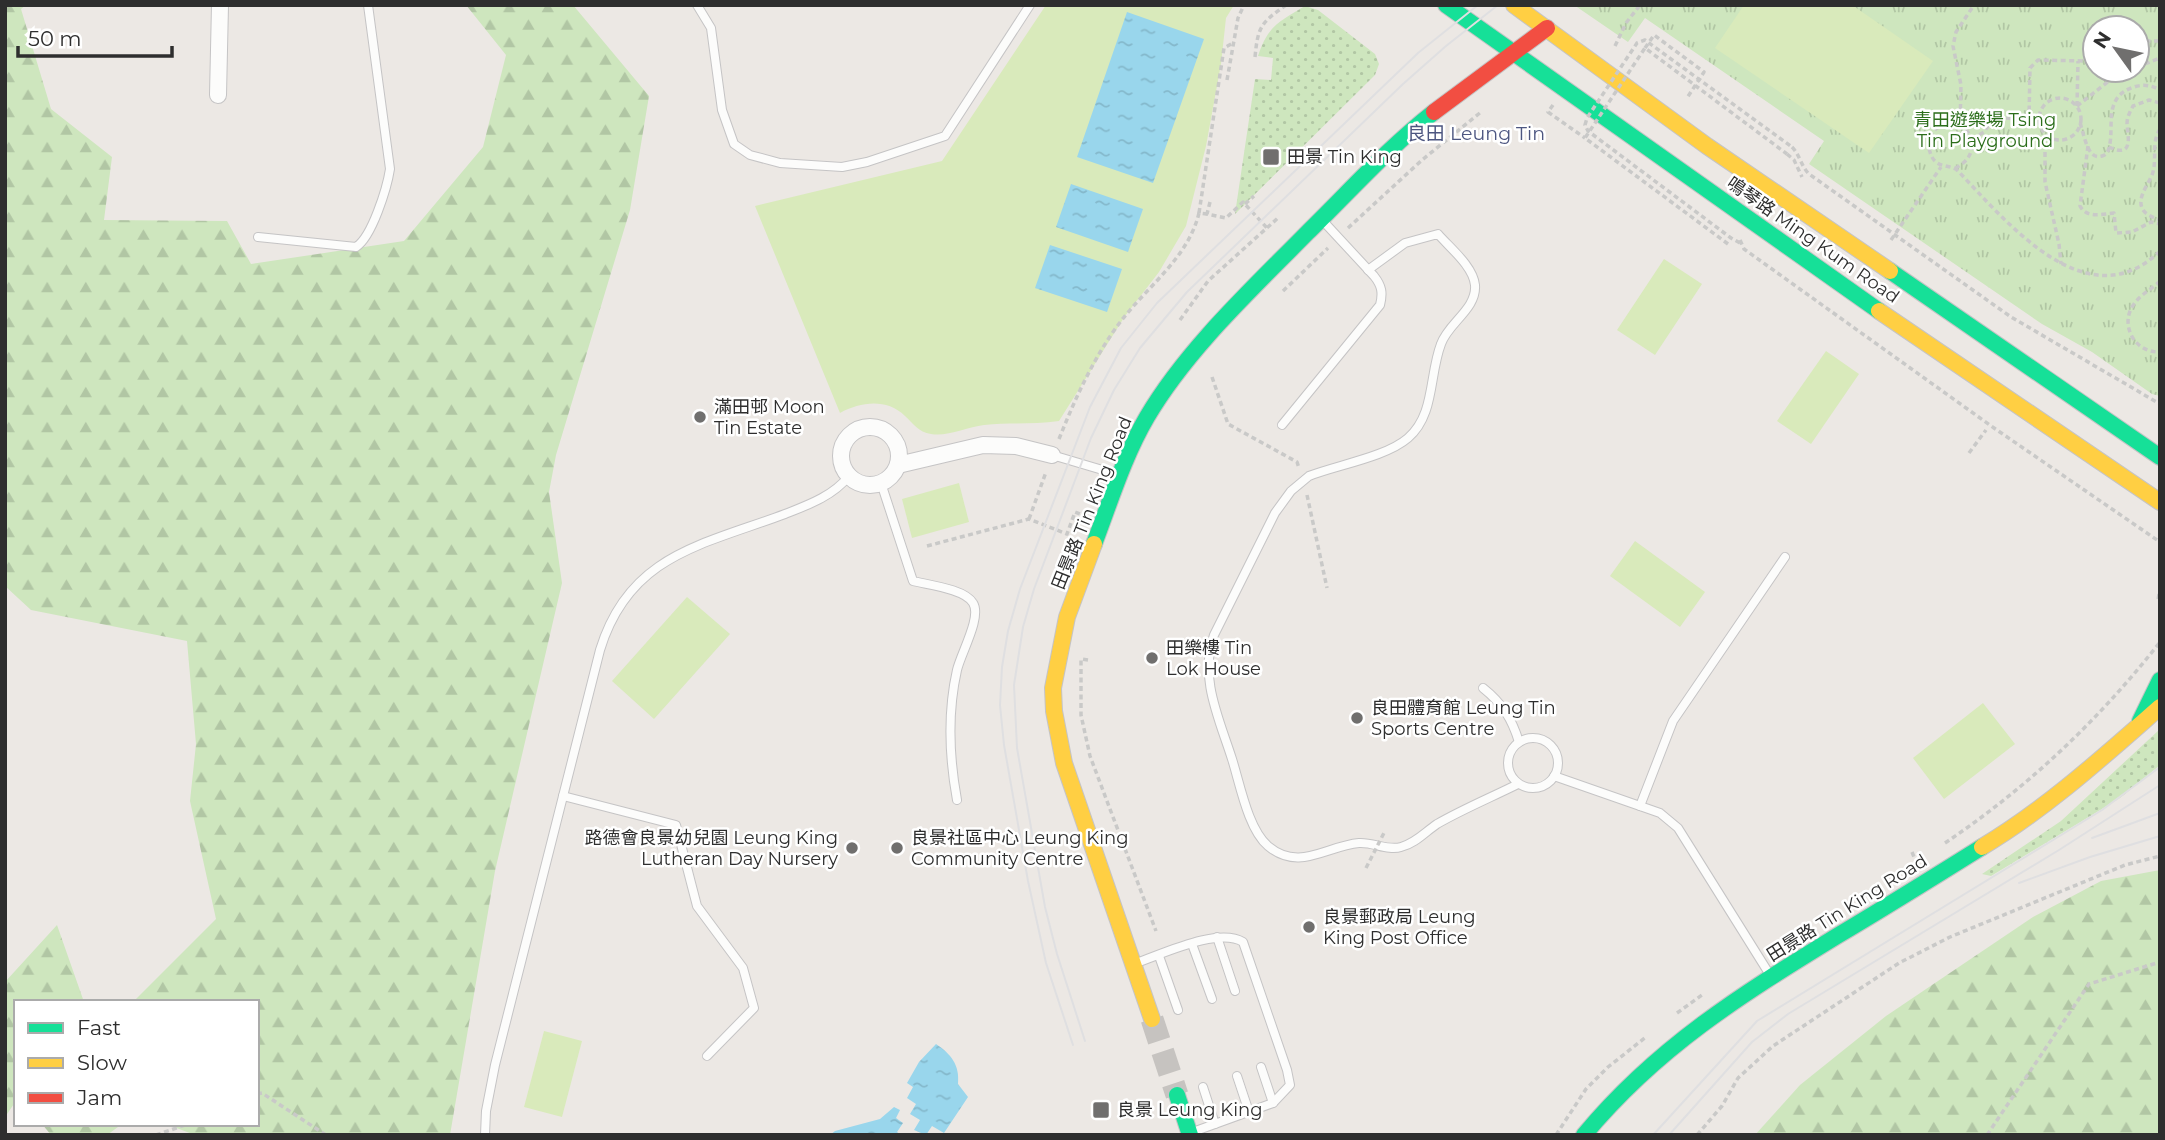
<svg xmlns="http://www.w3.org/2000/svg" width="2165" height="1140" viewBox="0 0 2165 1140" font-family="Montserrat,'Noto Sans TC',sans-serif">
<defs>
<pattern id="grass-dots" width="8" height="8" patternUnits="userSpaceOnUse" patternTransform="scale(1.75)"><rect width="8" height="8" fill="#cee6be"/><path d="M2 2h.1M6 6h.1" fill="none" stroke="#b1c6a4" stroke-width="1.8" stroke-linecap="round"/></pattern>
<pattern id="forest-firs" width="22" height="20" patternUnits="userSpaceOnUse" patternTransform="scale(1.75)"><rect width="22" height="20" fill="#cee6be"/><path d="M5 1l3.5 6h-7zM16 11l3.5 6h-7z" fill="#b1c6a4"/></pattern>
<pattern id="park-tufts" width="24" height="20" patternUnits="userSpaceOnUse" patternTransform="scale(1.75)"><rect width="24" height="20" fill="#cee6be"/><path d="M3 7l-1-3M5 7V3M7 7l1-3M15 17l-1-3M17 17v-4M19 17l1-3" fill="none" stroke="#b1c6a4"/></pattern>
<pattern id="water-ripples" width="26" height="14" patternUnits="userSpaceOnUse" patternTransform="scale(1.75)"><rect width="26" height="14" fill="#99d6ec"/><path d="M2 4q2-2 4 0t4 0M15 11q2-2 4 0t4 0" fill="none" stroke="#84b8cb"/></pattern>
</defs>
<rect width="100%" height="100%" fill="#ece8e4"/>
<g fill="url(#grass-dots)">
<path d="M1305 6 1318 10 1375 54 1379 64 1375 75 1235 214 1255 79 1271 80 1273 58 1258 56C1268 25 1279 22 1305 6Z"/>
<polygon points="2159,730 2160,765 2120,798 1991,876 1982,874 2061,821"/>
</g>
<g fill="url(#forest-firs)">
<polygon points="5,5 26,5 21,9 51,109 112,157 104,220 227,221 251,264 404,241 483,147 506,55 466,5 573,5 649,96 630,210 556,455 549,492 562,583 495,871 450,1135 195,1135 166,1124 257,1124 257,1002 133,1002 216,919 190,801 196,744 187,641 31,610 5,586"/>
<polygon points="2160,870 2160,1135 1755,1135 1800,1085 1886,1016 2033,917 2101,881"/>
<polygon points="57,925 84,1002 16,1002 16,1101 5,1117 5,982"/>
<polygon points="42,1124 122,1124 107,1135 51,1135"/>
</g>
<path fill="url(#park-tufts)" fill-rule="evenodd" d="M1574 5H2160V396L2152 394 2092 352 2042 324 1809 164 1824 141 1645 18 1628 42ZM2095 28H2137V70H2095Z"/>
<g fill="#d9eabb">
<path d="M1046 5H1234L1226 18 1221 64 1206 146 1186 226 1159 272 1125 316 1059 421C1034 425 1009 422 984 425 967 427 947 437 931 434 918 432 914 424 905 416 886 398 861 402 840 413L755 206 942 161Z"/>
<polygon points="1744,5 1852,5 1933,61 1869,153 1715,48"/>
<polygon points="1664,259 1702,284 1655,355 1617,330"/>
<polygon points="1826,351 1859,374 1811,444 1777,421"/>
<polygon points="959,483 969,522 912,538 902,499"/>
<polygon points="1635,541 1705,592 1680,627 1610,576"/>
<polygon points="687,597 730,634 654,719 612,681"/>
<polygon points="1983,703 2015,744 1944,799 1913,758"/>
<polygon points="544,1031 582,1041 562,1117 524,1107"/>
</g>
<g fill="url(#water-ripples)">
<polygon points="1127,12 1204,39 1153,183 1077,157"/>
<polygon points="1071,184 1143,209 1128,252 1056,227"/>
<polygon points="1050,245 1122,269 1107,312 1035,288"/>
<path d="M936 1044C951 1054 960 1065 958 1084L968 1097 944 1133 932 1126 926 1135 914 1130 920 1120 910 1114 916 1104 907 1098 913 1087 907 1083 919 1062Z"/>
<polygon points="894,1107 900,1110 896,1118 903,1123 897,1132 901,1135 830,1135 835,1131 880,1119"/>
</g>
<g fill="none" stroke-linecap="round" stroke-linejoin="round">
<polyline stroke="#c6c3c0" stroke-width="23" stroke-dasharray="23 11" stroke-linecap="butt" points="1152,1019 1177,1095"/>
<g stroke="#c5c4c5" stroke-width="10">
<g id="lane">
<polyline points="697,5 711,28 722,110 734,144 750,155 780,163 842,167 867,162 945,136 1030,5"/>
<path d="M258 237 356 247C372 237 387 188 390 169L368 5"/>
<path d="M1368 270 1405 243 1438 234C1450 248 1473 266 1475 285 1477 309 1448 323 1441 344 1429 375 1435 415 1408 438 1386 457 1337 465 1309 476L1291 491 1275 513 1214 635C1199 678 1219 718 1232 759 1240 784 1248 829 1268 846 1299 872 1326 846 1359 843 1373 842 1388 851 1401 847 1416 843 1425 832 1437 824 1463 809 1492 797 1518 784"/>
<path d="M1282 425 1380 305C1383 293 1382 286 1374 276L1323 221"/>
<polyline points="1052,455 1116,474"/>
<path d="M881 483 913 581C929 585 965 589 973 603 982 617 961 653 957 670 947 714 949 756 957 800"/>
<path d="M1483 688C1502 703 1512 719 1519 742"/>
<circle cx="1533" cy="763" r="25"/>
<polyline points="1554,776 1660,813 1678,828 1770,975"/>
<polyline points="563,796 676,825 697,906 743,968 754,1008 707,1056"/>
<polyline points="1640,806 1673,721 1785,557"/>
<polyline points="1217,937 1235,991"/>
<polyline points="1192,944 1212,999"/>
<polyline points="1159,956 1178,1010"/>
<path d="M1136 963C1163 954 1218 927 1243 942L1287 1070 1290 1085 1273 1103 1190 1133"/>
<polyline points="1261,1067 1273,1103"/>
<polyline points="1237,1076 1249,1112"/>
<polyline points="1203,1087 1215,1124"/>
<path d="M485 1135 486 1111 495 1065 600 650C629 555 702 545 785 514 808 505 833 496 849 476"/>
</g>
</g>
<g stroke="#c5c4c5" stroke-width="18">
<g id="street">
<polyline points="218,95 220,5"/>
<circle cx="870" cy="456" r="29"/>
<polyline points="898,465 983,445 1016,446 1052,455"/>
</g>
</g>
<g stroke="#c5c4c5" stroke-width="18">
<g id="fast">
<polyline points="1446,5 1879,311"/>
<polyline points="1890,271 2160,457"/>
<path d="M1094 544C1110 502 1124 456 1147 417 1187 349 1252 289 1307 233 1349 192 1388 148 1434 112"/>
<polyline points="2140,721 2160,680"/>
<polyline points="1177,1095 1190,1135"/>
<path d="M1584 1135C1657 1047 1741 995 1837 936 1886 907 1934 877 1982 847"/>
</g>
</g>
<g stroke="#c5c4c5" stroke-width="18">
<g id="slow">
<polyline points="1514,5 1707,146 1890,271"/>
<polyline points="1879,311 2160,502"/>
<polyline points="1094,544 1067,617 1053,688 1054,711 1064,763 1152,1019"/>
<path d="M1982 847C2047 808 2103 757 2160 707"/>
</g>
</g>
<g stroke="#c5c4c5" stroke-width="18">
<polyline id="jam" points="1434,112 1547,28"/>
</g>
<g stroke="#c9c9c8" stroke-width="3.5" stroke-dasharray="5 3.5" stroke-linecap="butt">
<polyline points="2137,41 2160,41"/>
<polyline points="1615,46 1626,23 1640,5"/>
<polyline points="1645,48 1654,35 1704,72 1687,98"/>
<path d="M1255 57C1258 26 1261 23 1286 5"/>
<polyline points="2137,67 2160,58"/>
<polyline points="1227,80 1238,18 1244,5"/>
<circle cx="2060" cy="119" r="21"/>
<polyline points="1553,105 1548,112 1585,138"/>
<polyline points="2077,106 2109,81 2130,70"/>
<polyline points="2077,106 2078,61"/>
<polyline points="2029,119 2030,68 2038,60 2085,61 2086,40 2095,40"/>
<path d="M2080 123C2084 133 2087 161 2102 156 2106 155 2108 152 2109 148 2115 127 2102 97 2134 87 2143 84 2151 85 2160 90"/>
<polyline points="1960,126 1961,85 1953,46 1956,32 1974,5"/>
<path d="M2160 129C2151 143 2157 157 2153 172 2150 183 2137 196 2142 208 2145 215 2153 217 2160 220"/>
<polyline points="2045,135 2045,182 2059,244 2061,264"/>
<polyline points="1972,139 1984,132 1992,120 2004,118 2038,120"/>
<path d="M2088 146 2080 206C2087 219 2102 214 2114 213L2116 233 2132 232 2151 222 2160 224"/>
<path d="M1792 147C1800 155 1801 166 1809 174L2011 317 2160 404"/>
<path d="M2109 147C2134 159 2128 136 2127 124 2127 117 2130 112 2133 106L2149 100 2160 103"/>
<polyline points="1787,154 1794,160 1802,177"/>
<path d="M1955 168C1987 154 1969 113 1941 126 1931 130 1926 142 1930 152 1935 170 1950 163 1958 171 2006 221 2087 322 2160 251"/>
<polyline points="1210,202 1207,214 1226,218 1243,202 1268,229"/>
<polyline points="1245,204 1254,196"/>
<polyline points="1199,213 1224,48 1233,43"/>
<polyline points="1348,228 1422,160 1481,112"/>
<polyline points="1740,240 1744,249 1994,428 2160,542"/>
<polyline points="1891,240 1941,167"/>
<path d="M2160 281C2152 289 2141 294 2134 304 2119 324 2134 353 2160 352"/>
<polyline points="1283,291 1328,248"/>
<polyline points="1180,320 1208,281 1279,217"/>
<polyline points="1212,377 1228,424 1297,462 1299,468"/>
<path d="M1059 439C1075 399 1093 359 1118 325 1145 288 1188 259 1199 213L1207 214"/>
<polyline points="1969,453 1986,430"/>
<polyline points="1307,495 1327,588"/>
<polyline points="1029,519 1046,472"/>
<polyline points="927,546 1029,519 1067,534 1075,512 1085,516"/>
<polyline points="2159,594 2158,600 2160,601"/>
<polyline points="1088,660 1081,659 1081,715 1090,756 1156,931"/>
<path d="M1945 843C2027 788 2099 720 2160 642"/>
<polyline points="1912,852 1916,862 1918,860"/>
<polyline points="1677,1013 1702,995"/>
<polyline points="257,1094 262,1093 326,1135"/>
<polyline points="156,1135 188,1124"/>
<polyline points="1556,1135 1586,1089 1608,1067 1646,1037"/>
<polyline points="1697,1135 1722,1106 1738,1078 1773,1046 1899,963 1950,937 2125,865 2160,856"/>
<polyline points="1987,1135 2089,984 2160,962"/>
</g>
<use href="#lane" stroke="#fcfcfb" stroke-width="8"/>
<use href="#street" stroke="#fcfcfb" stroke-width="16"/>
<use href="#fast" stroke="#16e098" stroke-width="16"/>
<use href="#slow" stroke="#ffcf43" stroke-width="16"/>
<use href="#jam" stroke="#f24e42" stroke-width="16"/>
<g stroke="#dfdfe1" stroke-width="2">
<polyline points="2092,838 2160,813"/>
<polyline points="2019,883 2090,857 2160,836"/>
<polyline points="1085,1041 1057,954 1045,907 1017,748 1014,685 1023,627 1034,589 1091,438 1114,390 1140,348 1187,292 1403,84 1446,46 1498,5"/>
<polyline points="1073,1045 1046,963 1028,881 1004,745 1000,705 1002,667 1008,631 1020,589 1090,407 1121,348 1157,303 1418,53 1478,5"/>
<polyline points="1653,1135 1757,1021 2102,810 2160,767"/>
<polyline points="1669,1135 1752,1042 1788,1014 2059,850 2160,785"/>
</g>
<g stroke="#c9c9c8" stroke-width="3.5" stroke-dasharray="5 3.5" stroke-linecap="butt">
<polyline points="1740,243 1731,238 1588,131 1585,125 1587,118 1637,43 1645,40 1792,147"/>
<polyline points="1728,244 1585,138 1645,48 1787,154"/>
<polyline points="1366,868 1385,831"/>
</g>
</g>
<g fill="#706f6e" stroke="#fff" stroke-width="2.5">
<rect x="1262" y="148" width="18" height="18" rx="3.5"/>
<circle cx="700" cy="417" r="7"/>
<circle cx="1152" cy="658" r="7"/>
<circle cx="1357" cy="718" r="7"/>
<circle cx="852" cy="848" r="7"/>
<circle cx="897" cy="848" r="7"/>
<circle cx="1309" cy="927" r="7"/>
<rect x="1092" y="1101" width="18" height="18" rx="3.5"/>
</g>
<g text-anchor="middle" stroke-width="5" stroke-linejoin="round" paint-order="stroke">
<g font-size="18" fill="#2c6e1b" stroke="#fff">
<text x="1985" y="126">青田遊樂場 Tsing<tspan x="1985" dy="21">Tin Playground</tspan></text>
</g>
<g font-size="18" fill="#2e2e2e" stroke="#fff" text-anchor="start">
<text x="1287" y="163">田景 Tin King</text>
<text x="714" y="413">滿田邨 Moon<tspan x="714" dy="21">Tin Estate</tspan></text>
<text x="1166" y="654">田樂樓 Tin<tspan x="1166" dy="21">Lok House</tspan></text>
<text x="1371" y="714">良田體育館 Leung Tin<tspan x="1371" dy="21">Sports Centre</tspan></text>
<text x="838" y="844" text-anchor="end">路德會良景幼兒園 Leung King<tspan x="838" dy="21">Lutheran Day Nursery</tspan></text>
<text x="911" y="844">良景社區中心 Leung King<tspan x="911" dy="21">Community Centre</tspan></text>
<text x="1323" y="923">良景郵政局 Leung<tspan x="1323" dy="21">King Post Office</tspan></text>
<text x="1117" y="1116">良景 Leung King</text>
</g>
<g font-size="18" fill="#2e2e2e" stroke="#fff">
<text transform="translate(1813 240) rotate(35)" y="6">鳴琴路 Ming Kum Road</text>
<text transform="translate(1092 503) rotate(-68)" y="6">田景路 Tin King Road</text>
<text transform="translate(1847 908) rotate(-32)" y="6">田景路 Tin King Road</text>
</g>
<g font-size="19" fill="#4d5680" stroke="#fff">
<text x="1476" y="140">良田 Leung Tin</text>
</g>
</g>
<rect width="2165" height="1140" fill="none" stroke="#2e2e2e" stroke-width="14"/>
<rect x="14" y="1000" width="245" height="126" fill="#ffffff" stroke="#ababab" stroke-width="2"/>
<rect x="28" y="1023" width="35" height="10" fill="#16e098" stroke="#ababab" stroke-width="2"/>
<text x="77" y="1035" font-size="21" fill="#2e2e2e">Fast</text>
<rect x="28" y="1058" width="35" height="10" fill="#ffcf43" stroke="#ababab" stroke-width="2"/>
<text x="77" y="1070" font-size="21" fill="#2e2e2e">Slow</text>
<rect x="28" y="1093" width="35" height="10" fill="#f24e42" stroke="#ababab" stroke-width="2"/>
<text x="77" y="1105" font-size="21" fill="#2e2e2e">Jam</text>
<g transform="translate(2116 49) rotate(303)"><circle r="33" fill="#ffffff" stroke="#ababab" stroke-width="2"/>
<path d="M0-5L12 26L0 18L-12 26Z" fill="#706f6e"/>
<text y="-10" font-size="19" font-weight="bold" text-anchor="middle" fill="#2e2e2e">N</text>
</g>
<path d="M18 46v10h154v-10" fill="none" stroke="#2e2e2e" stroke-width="3.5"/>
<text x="28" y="46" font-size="21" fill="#2e2e2e" stroke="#ffffff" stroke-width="5" paint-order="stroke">50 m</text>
</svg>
